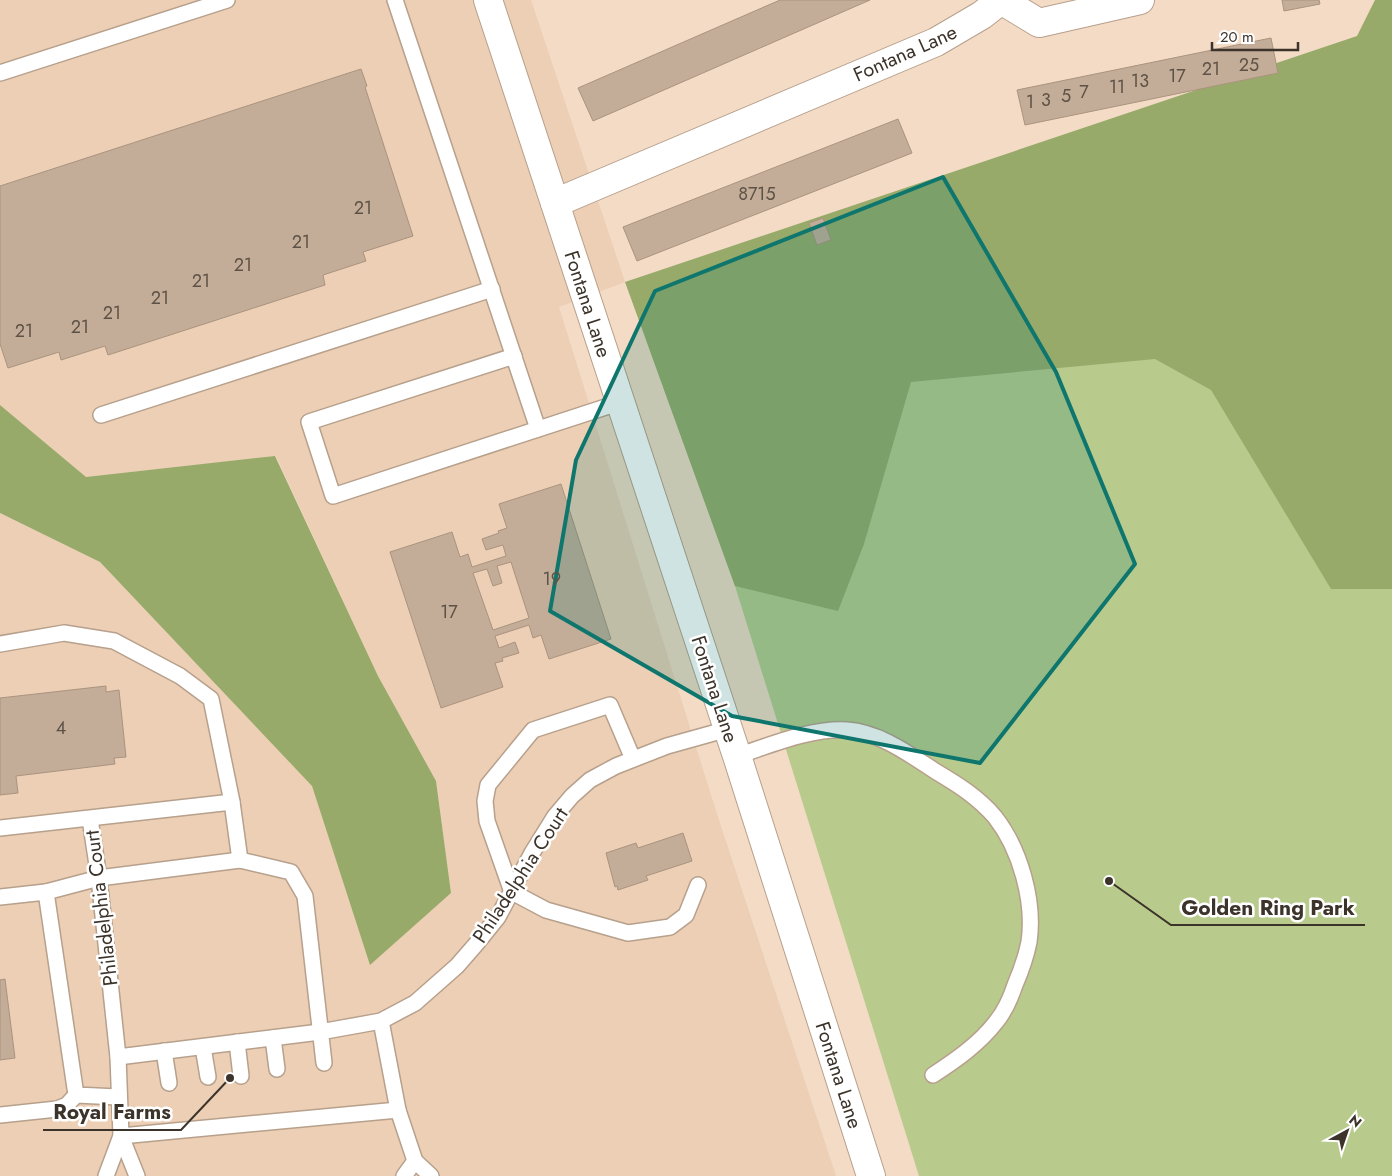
<svg xmlns="http://www.w3.org/2000/svg" width="1392" height="1176" viewBox="0 0 1392 1176" font-family="Jost,sans-serif">
<rect width="100%" height="100%" fill="#f3dbc5"/>
<polygon fill="#eccfb4" points="0,0 531,0 625,282 559,307 716,811 836,1176 0,1176 0,513 100,562 312,786 370,964 451,893 436,781 378,676 276,456 86,477 0,405"/>
<polygon fill="#b8cb8d" points="1050,172 1392,437 1392,1176 919,1176 735,586 646,339"/>
<g fill="#97aa6a">
<polygon points="1375,0 1392,0 1392,589 1331,589 1211,390 1155,359 911,382 864,544 838,611 735,586 625,282 1357,36"/>
<polygon points="0,405 86,477 275,456 378,676 436,781 451,893 370,965 312,786 100,562 0,513"/>
</g>
<g fill="#c4ad98" stroke="#aa937f" fill-rule="evenodd">
<polygon points="780,0 870,0 593,121 578,88"/>
<polygon points="1282,0 1319,0 1320,4 1284,11"/>
<polygon points="1271,38 1278,73 1025,125 1017,90"/>
<polygon points="361,69 367,86 365,87 413,236 363,252 366,261 323,275 325,285 108,355 105,346 61,360 59,352 8,368 0,344 0,186"/>
<polygon points="898,119 912,153 637,261 623,227"/>
<polygon points="823,218 831,240 817,245 809,223"/>
<path d="M561 484 611 639 549 659 541 635 533 638 529 625 495 636 499 648 515 642 519 653 502 658 503 661 495 663 503 687 441 708 390 552 452 532 460 557 468 554 472 567 506 556 503 545 486 550 482 539 499 533 498 531 507 528 499 504ZM511 562 529 618 493 630 473 573 487 569 493 586 502 583 497 566Z"/>
<polygon points="106,686 106,692 119,690 126,757 114,758 115,764 16,776 18,793 0,795 0,698"/>
<polygon points="683,833 692,861 646,876 648,880 618,890 617,886 615,887 606,853 636,843 638,848"/>
<polygon points="5,979 15,1058 0,1060 0,980"/>
</g>
<g fill="none" stroke-linecap="round" stroke-linejoin="round">
<g stroke="#b7a08c" stroke-width="18">
<g id="lane">
<polyline points="395,0 538,429"/>
<polyline points="0,73 227,0"/>
<polyline points="514,356 309,422 333,496 621,402"/>
<polyline points="101,415 492,289"/>
<polyline points="0,644 64,633 114,641 180,676 211,699 232,802 240,860 291,872 305,896 324,1063"/>
<path d="M737 756C771 745 810 728 847 730 879 732 909 754 935 771 957 784 978 797 995 817 1020 849 1035 901 1029 942 1026 957 1021 971 1015 985 1011 997 1005 1011 996 1022 979 1044 956 1060 933 1075"/>
<polyline points="633,759 610,705 533,730 488,785 485,801 487,821 512,892 546,910 628,933 670,927 686,915 698,885"/>
<polyline points="90,819 99,878 118,1057 320,1032 381,1021 415,1003 457,966 477,943 498,917 532,853 555,816 572,796 590,780 616,766 667,746 728,729"/>
<polyline points="0,828 232,802"/>
<polyline points="0,897 46,892"/>
<polyline points="381,1021 398,1110 415,1161 431,1176"/>
<polyline points="273,1038 277,1069"/>
<polyline points="237,1042 241,1076"/>
<polyline points="203,1047 208,1077"/>
<polyline points="164,1051 169,1083"/>
<polyline points="118,1057 121,1136 398,1110"/>
<polyline points="118,1097 76,1095 46,892 99,878 240,860"/>
<polyline points="0,1115 57,1109 67,1105 76,1095"/>
<polyline points="106,1176 121,1136 137,1176"/>
<polyline points="404,1176 415,1161"/>
</g>
</g>
<g stroke="#b7a08c" stroke-width="30">
<g id="street">
<polyline points="488,0 737,756 871,1176"/>
<polyline points="555,203 936,42 982,15 1001,0 1039,23 1140,0"/>
</g>
</g>
<use href="#lane" stroke="#fff" stroke-width="15"/>
<use href="#street" stroke="#fff" stroke-width="28"/>
</g>
<path fill="#0f766e" fill-opacity="0.2" stroke="#0f766e" stroke-width="4" stroke-linejoin="round" d="M943 177 1056 372 1135 564 980 763 732 716 550 611 576 460 655 291Z"/>
<g text-anchor="middle" stroke-width="5" stroke-linejoin="round" paint-order="stroke">
<g font-size="18" fill="#5e5246">
<text x="1249" y="71">25</text>
<text x="1211" y="75">21</text>
<text x="1177" y="82">17</text>
<text x="1140" y="87">13</text>
<text x="1117" y="93">11</text>
<text x="1084" y="98">7</text>
<text x="1066" y="102">5</text>
<text x="1046" y="106">3</text>
<text x="1030" y="108">1</text>
<text x="757" y="200">8715</text>
<text x="363" y="214">21</text>
<text x="301" y="248">21</text>
<text x="243" y="271">21</text>
<text x="201" y="287">21</text>
<text x="160" y="304">21</text>
<text x="112" y="319">21</text>
<text x="80" y="333">21</text>
<text x="24" y="337">21</text>
<text x="552" y="585">19</text>
<text x="449" y="618">17</text>
<text x="61" y="734">4</text>
</g>
<g font-size="20" fill="#3c332a" stroke="#fff">
<text transform="translate(905 53) rotate(-24)" y="7">Fontana Lane</text>
<text transform="translate(588 304) rotate(72)" y="7">Fontana Lane</text>
<text transform="translate(715 689) rotate(72)" y="7">Fontana Lane</text>
<text transform="translate(520 875) rotate(-57)" y="7">Philadelphia Court</text>
<text transform="translate(101 908) rotate(-97)" y="7">Philadelphia Court</text>
<text transform="translate(839 1075) rotate(72)" y="7">Fontana Lane</text>
</g>
</g>
<path fill="none" stroke="#3c332a" stroke-width="2" d="M1109 881L1171 925H1365M230 1078L181 1130H43"/>
<g fill="#3c332a" stroke="#fff" stroke-width="2">
<circle cx="1109" cy="881" r="5"/>
<circle cx="230" cy="1078" r="5"/>
</g>
<g font-size="21" text-anchor="middle" font-weight="bold" fill="#3c332a" stroke="#fff" stroke-width="5" stroke-linejoin="round" paint-order="stroke">
<text x="1268" y="915">Golden Ring Park</text>
<text x="112" y="1119">Royal Farms</text>
</g>
<g transform="translate(1347 1131) rotate(40)" stroke="#ffffff" stroke-width="4" paint-order="stroke">
<path d="M0-4L9 19L0 12L-9 19Z" fill="#3c332a"/>
<text y="-8" font-size="14" font-weight="bold" text-anchor="middle" fill="#3c332a">N</text>
</g>
<path d="M1212 42v8h86v-8" fill="none" stroke="#3c332a" stroke-width="2.5"/>
<text x="1220" y="42" font-size="15" fill="#3c332a" stroke="#ffffff" stroke-width="4" paint-order="stroke">20 m</text>
</svg>
